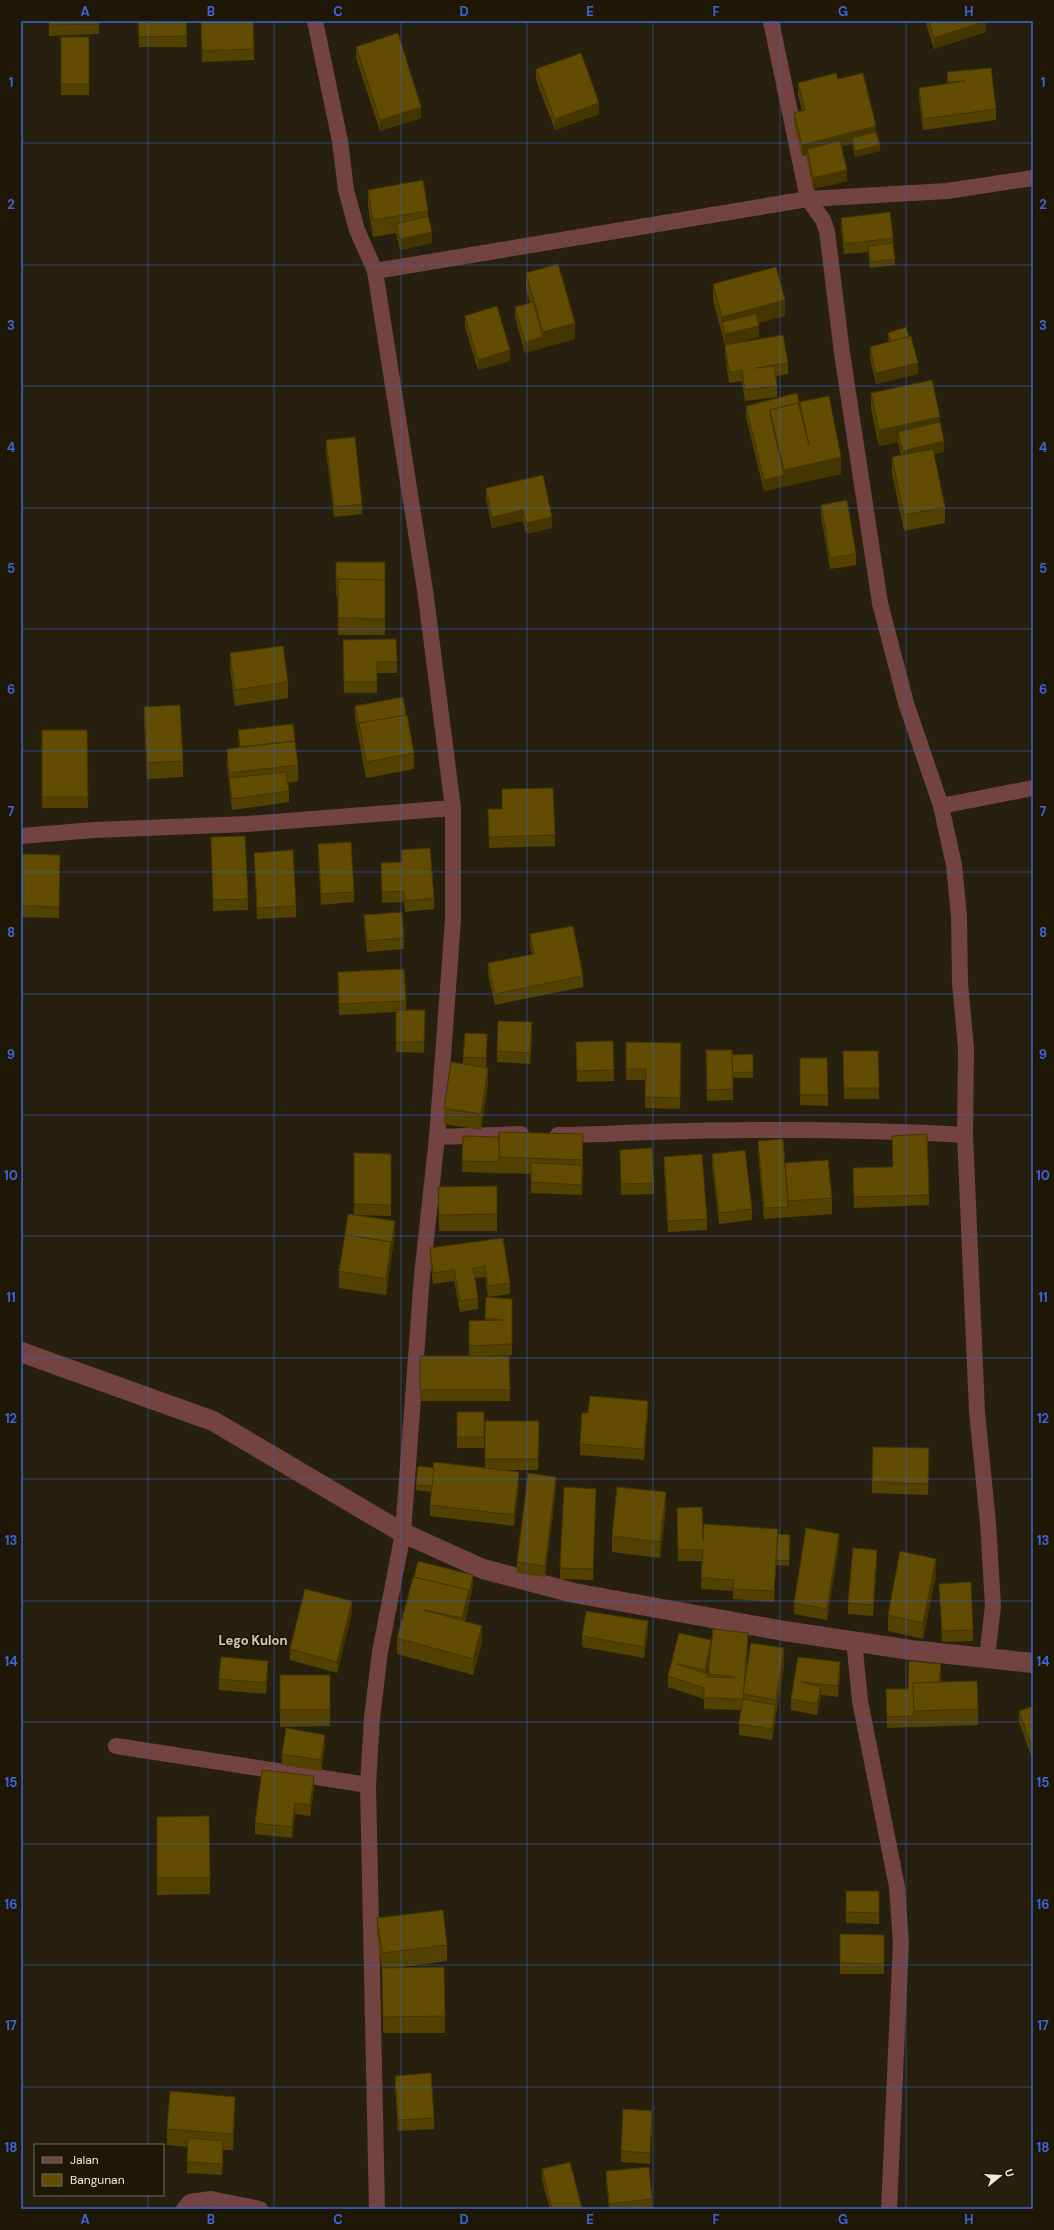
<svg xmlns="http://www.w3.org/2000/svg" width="1054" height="2230" viewBox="0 0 1054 2230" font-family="'DM Sans',sans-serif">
<rect width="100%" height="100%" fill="#27200f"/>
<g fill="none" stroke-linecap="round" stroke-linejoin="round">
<g stroke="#724340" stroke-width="16">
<polyline points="315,21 340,141 346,190 357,230 375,271 425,590 453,808 453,920 437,1137 422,1276 403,1533 380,1652 372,1718 368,1785 377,2209"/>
<polyline points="771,21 808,199 823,220 827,231 842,353 880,603 906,703 941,806 954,865 959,916 960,983 966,1048 965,1135 977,1412 988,1523 993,1606 987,1657"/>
<polyline points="375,271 808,199 947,191 1033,178"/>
<polyline points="941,806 1033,788"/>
<polyline points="21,836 94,830 247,824 453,808"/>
<path d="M558 1135C589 1135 619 1133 649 1132 754 1129 860 1129 965 1135"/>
<polyline points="437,1137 521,1134"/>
<polyline points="854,1640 860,1701 897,1887 901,1942 889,2209"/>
<polyline points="116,1746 368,1785"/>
<polyline points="184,2209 190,2202 211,2199 260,2209"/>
</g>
<polyline stroke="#724340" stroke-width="20" points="21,1352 213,1421 403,1533 483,1569 574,1593 784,1631 911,1650 1033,1663"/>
</g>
<g fill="#534101" fill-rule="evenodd">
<polygon points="49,21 99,21 99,34 49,36"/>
<polygon points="138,21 186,21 187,47 139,47"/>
<polygon points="201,21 254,49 254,60 202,62"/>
<polygon points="926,21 986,21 986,32 934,49 926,24"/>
<rect x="61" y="37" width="28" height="58"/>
<polygon points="356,47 421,118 380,131 356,58"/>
<polygon points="536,69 599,114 555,130 536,80"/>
<polygon points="947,72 996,109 996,120 923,130 919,99 919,88 947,84"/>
<polygon points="838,79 876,132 880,151 855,157 852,144 841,146 847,181 813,189 807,160 807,155 802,156 794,124 794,113 802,111 798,94 798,83"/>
<polygon points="368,190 428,211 428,216 432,243 400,250 396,233 373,237 368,206"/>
<polygon points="841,218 893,238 895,265 870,268 868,252 844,254 841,229"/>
<polygon points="526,273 575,339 525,353 515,318 515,307 530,303 526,289"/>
<polygon points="713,284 785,316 758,323 759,337 732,344 788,363 788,374 776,376 777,386 777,397 745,401 742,381 729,383 725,355 725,345 713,300"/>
<polygon points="465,316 510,361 478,370 465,327"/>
<polygon points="888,333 918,374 876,384 870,358 870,347 889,342 888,338"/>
<polygon points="871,393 940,422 944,452 934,454 945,507 945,523 904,531 892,473 892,457 901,455 898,442 879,446 871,409"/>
<polygon points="800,402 841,474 764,491 746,417 746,406 800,407"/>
<polygon points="326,440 362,504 362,514 334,517 326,451"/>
<polygon points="486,488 552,528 526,534 523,521 492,528 486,499"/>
<polygon points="821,505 856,554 856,565 830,569 821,516"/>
<polygon points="336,562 385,562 385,635 338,635 338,596 336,596"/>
<polygon points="343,640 397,662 397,673 377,673 377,693 344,693"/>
<polygon points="230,653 288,682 288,698 235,706 230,669"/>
<polygon points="355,706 414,753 414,769 366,778 355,717"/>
<polygon points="144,707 183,761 183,777 147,779 144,723"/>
<polygon points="42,730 87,730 88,808 42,808"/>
<polygon points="238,730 298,765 298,781 288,783 289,791 289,802 232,810 227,765 227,749 239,747"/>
<polygon points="502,789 555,835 555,846 489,848 488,809 502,809"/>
<polygon points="211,837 248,899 248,910 213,911"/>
<polygon points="318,844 354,892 354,902 321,905 318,855"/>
<polygon points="401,850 434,898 434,909 405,912 404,902 382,903 381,863 401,862"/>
<polygon points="254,853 296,906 296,917 257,919"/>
<polygon points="21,854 60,855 59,918 21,917"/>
<polygon points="364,915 404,938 404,949 367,952 364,926"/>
<polygon points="530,934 583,976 583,987 495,1005 488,974 488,963 532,955 530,945"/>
<polygon points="338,972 406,1001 406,1010 425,1010 424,1053 396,1052 396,1012 339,1015"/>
<polygon points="532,1033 530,1064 497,1062 497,1051"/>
<polygon points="576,1042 614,1070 614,1081 577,1082"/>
<polygon points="626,1042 681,1043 680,1109 645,1108 645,1080 626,1080"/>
<polygon points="487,1045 486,1067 488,1084 481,1130 444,1124 444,1108 463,1064 463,1057"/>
<polygon points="706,1050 732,1055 753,1054 753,1078 733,1078 733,1100 707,1101"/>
<polygon points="843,1051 878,1051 879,1099 844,1099"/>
<polygon points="800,1058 827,1058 828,1106 800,1105"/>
<polygon points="463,1136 583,1151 582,1195 531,1193 531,1174 462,1172"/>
<polygon points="892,1136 929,1195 929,1205 854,1208 853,1168 893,1167"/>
<polygon points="758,1141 785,1163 832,1198 832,1214 764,1219 758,1152"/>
<polygon points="620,1150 654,1183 654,1194 621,1195"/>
<polygon points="354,1153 391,1154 391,1216 356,1215 395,1232 386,1295 339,1288 339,1271 345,1235 354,1215"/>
<polygon points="712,1154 752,1209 752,1220 719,1224 712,1165"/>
<polygon points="664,1157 707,1219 707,1230 668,1232 664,1168"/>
<polygon points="497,1186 497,1231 439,1231 438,1187"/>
<polygon points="503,1238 510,1283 510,1294 488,1297 485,1277 475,1278 478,1298 478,1309 460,1312 454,1281 433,1284 430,1259 430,1248"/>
<polygon points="486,1297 512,1299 512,1355 490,1356 509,1356 510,1401 420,1401 420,1356 469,1356 469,1321 485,1320"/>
<rect x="457" y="1412" width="27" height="36"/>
<polygon points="648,1412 644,1460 580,1455 580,1444 588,1413"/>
<polygon points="485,1421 539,1421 538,1470 498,1470 519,1483 514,1526 430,1516 430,1505 431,1492 416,1490 416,1485 434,1468 485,1468"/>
<polygon points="929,1459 928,1495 872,1493 872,1482"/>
<polygon points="556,1488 545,1577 517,1573 517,1562"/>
<polygon points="596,1500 593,1580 560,1579 560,1568"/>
<polygon points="666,1508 660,1558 612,1552 612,1536"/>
<polygon points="677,1519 703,1541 778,1534 790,1541 789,1566 776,1565 776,1564 774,1602 733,1599 733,1591 701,1589 702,1561 678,1561"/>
<polygon points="839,1544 827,1620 794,1614 794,1603"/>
<polygon points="877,1561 873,1616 848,1614 848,1603"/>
<polygon points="936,1575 923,1639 888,1631 888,1615"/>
<polygon points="939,1584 973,1630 973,1641 942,1642"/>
<polygon points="473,1586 465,1622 482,1642 473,1675 397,1654 397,1638"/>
<polygon points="352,1612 337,1673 290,1660 290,1649"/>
<polygon points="648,1632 644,1658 582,1647 582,1636"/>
<path d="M711 1640 748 1644 746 1678 784 1665 772 1740 739 1735V1724L741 1710 704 1709V1699L668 1687V1676ZM710 1658 708 1674H706Z"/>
<polygon points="798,1657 840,1673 838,1697 821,1695 817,1715 791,1710 791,1699"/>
<polygon points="268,1672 266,1694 219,1690 219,1679"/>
<polygon points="280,1675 330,1675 330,1726 280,1727"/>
<polygon points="941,1675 940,1682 978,1709 978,1725 887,1728 886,1689 908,1689"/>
<polygon points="1033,1706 1033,1761 1019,1722 1019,1711"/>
<polygon points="325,1746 321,1771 282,1765 282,1754"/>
<polygon points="314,1787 310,1816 295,1814 292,1838 255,1834 255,1823"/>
<polygon points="209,1816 210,1894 157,1895 157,1817"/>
<polygon points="846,1891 879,1891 879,1924 846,1923"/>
<polygon points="377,1918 447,1945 447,1961 394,1968 444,1967 445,2033 383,2033 382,1969 377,1934"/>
<polygon points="884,1935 884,1974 840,1974 840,1963"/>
<polygon points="395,2076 434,2118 434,2129 398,2131 395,2086"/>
<polygon points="235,2113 233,2150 223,2150 222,2175 187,2173 188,2147 167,2145 167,2129"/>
<polygon points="652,2122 650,2164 621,2162 621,2151"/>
<polygon points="542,2169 582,2209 550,2209 542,2180"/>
<polygon points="606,2171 652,2199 652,2209 609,2209 606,2182"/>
</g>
<g fill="#443501">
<polygon points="354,21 363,21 354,23"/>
<polygon points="986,21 986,32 934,49 934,38"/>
<polygon points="599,103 599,114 555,130 555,119"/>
<polygon points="421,107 421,118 380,131 380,120"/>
<polygon points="876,126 876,137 852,138 852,144 808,155 807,149 807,155 802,156 802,145"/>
<polygon points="880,145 880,151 855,157 855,151"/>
<polygon points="847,170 847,181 813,189 813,178"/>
<polygon points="432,232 432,243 400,250 400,239"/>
<polygon points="785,300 785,316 725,332 722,322 722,317"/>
<polygon points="575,323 575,339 525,353 525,342 543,337 543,332"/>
<polygon points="759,326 759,337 725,345 725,334"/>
<polygon points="510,350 510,361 478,370 478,360"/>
<polygon points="918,363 918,374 876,384 876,373"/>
<polygon points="940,417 940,433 898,432 898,442 879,446 879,430"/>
<polygon points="944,441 944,452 903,462 903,451"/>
<polygon points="841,457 841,474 764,491 764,480 784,475 784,470"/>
<polygon points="523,510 523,521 492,528 492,517"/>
<polygon points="552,517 552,528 526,534 526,523"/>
<polygon points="532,1022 532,1033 530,1064 530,1053"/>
<polygon points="488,1068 488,1084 481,1130 481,1114"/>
<polygon points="395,1221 395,1232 386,1295 386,1279 391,1242"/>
<polygon points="648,1401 648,1412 644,1460 644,1449"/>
<polygon points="519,1472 519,1483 514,1526 514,1515"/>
<polygon points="556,1477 556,1488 545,1577 545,1566"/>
<polygon points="596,1489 596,1500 593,1580 593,1569"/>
<polygon points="666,1492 666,1508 660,1558 660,1542"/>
<polygon points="778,1529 776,1564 774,1602 774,1591"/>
<polygon points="839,1534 839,1544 827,1620 827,1609"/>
<polygon points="877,1550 877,1561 873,1616 873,1605"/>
<polygon points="936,1559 936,1575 923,1639 923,1623"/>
<polygon points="473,1575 473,1586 462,1635 462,1618 469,1590"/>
<polygon points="352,1601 352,1612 337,1673 337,1662"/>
<polygon points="648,1621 648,1632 644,1658 644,1647"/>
<polygon points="482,1626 482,1642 473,1675 473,1659"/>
<polygon points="748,1633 748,1644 744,1694 743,1694"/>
<polygon points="711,1640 711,1651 705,1680 705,1670"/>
<polygon points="784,1648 784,1665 772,1740 772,1729"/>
<polygon points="268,1661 268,1672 266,1694 266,1683"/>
<polygon points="840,1662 840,1673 838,1697 838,1686"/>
<polygon points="941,1664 941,1675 939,1698 939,1688"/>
<polygon points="821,1687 821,1698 817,1715 817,1704"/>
<polygon points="325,1735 325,1746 321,1771 321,1760"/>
<polygon points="314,1776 314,1787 310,1816 310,1805"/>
<polygon points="295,1803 295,1814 292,1838 292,1827"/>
<polygon points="235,2097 235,2113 233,2150 233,2134"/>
<polygon points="652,2111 652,2122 650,2164 650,2153"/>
<polygon points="223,2141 223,2152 222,2175 222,2164"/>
</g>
<g fill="#614c01" stroke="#443501" fill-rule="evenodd">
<polygon points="49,21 99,21 99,24 49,25"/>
<polygon points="138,21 186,21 187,36 139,37"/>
<polygon points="201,21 253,21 254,49 202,51"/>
<polygon points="929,21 986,21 934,38"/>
<polygon points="398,33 421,107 380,120 356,47"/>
<rect x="61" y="37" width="28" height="47"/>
<polygon points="581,53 599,103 555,119 536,69"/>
<polygon points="991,68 996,109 923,119 919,88 965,81 948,82 947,72"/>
<polygon points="836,73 838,79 863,73 876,126 802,145 794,113 805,110 798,83"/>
<polygon points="876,132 880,145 855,151 852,138"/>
<polygon points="840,141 847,170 813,178 807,149"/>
<polygon points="423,180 428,211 373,220 368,190"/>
<polygon points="890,212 893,238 844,244 841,218"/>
<polygon points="428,216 432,232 400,239 396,224"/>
<polygon points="893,243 895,259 870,262 868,246"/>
<polygon points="558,264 575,323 543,332 526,273"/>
<polygon points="776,267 785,300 722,317 713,284"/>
<polygon points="533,302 543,337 525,342 515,307"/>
<polygon points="497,306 510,350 478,360 465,316"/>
<polygon points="756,314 759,326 725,334 722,322"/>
<polygon points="906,327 909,337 891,341 888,333"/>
<polygon points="783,335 788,363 756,368 774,366 777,386 745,390 742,370 729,372 725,345"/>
<polygon points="911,336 918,363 876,373 870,347"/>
<polygon points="932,380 940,417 879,430 871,393"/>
<polygon points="797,393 800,407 799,407 798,403 770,410 770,415 784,475 764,480 746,406"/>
<polygon points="829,396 841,457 784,470 770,410 798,403 809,445 800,402"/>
<polygon points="940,422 944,441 903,451 898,432"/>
<polygon points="355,437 362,504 334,507 326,440"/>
<polygon points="933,449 945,507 904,515 892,457"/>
<polygon points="543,475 552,517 526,523 523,510 492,517 486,488"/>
<polygon points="847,500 856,554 830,558 821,505"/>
<polygon points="336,562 385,562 385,580 338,579 338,585 336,585"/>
<polygon points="338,579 385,580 385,619 338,618"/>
<polygon points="396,639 397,662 377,662 377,682 344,682 343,640"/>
<polygon points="283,646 288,682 235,690 230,653"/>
<polygon points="403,697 406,715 359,723 359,729 355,706"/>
<polygon points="180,705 183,761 147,763 144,707"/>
<polygon points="407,715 414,753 366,762 359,723"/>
<polygon points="293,724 295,741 240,747 238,730"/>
<polygon points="42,730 87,730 88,797 42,797"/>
<polygon points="295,741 298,765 229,773 227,749"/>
<polygon points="286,772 289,791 232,799 229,778"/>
<polygon points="553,788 555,835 489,837 488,809 502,809 502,789"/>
<polygon points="245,836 248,899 213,900 211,837"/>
<polygon points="351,842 354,892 321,894 318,844"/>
<polygon points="430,848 434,898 405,901 404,891 382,892 381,863 402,862 401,850"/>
<polygon points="293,850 296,906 257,908 254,853"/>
<polygon points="21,854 60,855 59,907 21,906"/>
<polygon points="402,912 404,938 367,941 364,915"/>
<polygon points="573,926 583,976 495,994 488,963 534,954 530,934"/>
<polygon points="404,969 406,1001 339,1004 338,972"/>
<polygon points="396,1010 425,1010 424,1042 396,1042"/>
<polygon points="498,1021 532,1022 530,1053 497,1051"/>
<polygon points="465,1033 487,1034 486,1058 463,1057"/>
<polygon points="613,1041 614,1070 577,1071 576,1042"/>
<polygon points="626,1042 681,1043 680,1098 645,1097 646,1069 626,1069"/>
<polygon points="706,1050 732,1050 733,1089 707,1090"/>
<polygon points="843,1051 878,1051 879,1088 844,1088"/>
<polygon points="753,1054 753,1072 733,1073 732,1055"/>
<polygon points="800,1058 827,1058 828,1095 800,1095"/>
<polygon points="451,1062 488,1068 481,1114 444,1108"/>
<polygon points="499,1132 583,1134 582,1160 499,1157"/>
<polygon points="927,1134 929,1195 854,1197 853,1168 893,1167 892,1136"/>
<polygon points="463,1136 499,1137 499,1162 462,1161"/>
<polygon points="783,1139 788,1207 764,1208 758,1141"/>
<polygon points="652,1148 654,1183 621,1184 620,1150"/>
<polygon points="745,1150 752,1209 719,1213 712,1154"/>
<polygon points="354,1153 391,1154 391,1205 354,1204"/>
<polygon points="702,1154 707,1219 668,1221 664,1157"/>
<polygon points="828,1160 832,1198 788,1201 785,1163"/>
<polygon points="531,1163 582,1165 582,1185 531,1182"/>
<polygon points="497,1186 497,1214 439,1215 438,1187"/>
<polygon points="348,1214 395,1221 391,1247 391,1242 345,1235"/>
<polygon points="345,1235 391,1242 386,1279 339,1271"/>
<polygon points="503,1238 510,1283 488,1286 485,1266 473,1268 478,1298 460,1301 454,1270 433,1273 430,1248"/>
<polygon points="486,1297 512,1299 512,1344 469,1346 469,1321 503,1320 485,1318"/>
<polygon points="420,1356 509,1356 510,1390 420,1390"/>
<polygon points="590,1396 648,1401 644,1449 580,1444 582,1413 588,1413"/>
<rect x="457" y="1412" width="27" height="25"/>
<polygon points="485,1421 539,1421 538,1459 485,1459"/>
<polygon points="873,1447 929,1448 928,1484 872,1482"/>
<polygon points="434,1462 519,1472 514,1515 430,1505"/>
<polygon points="418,1466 434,1468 432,1486 416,1485"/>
<polygon points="528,1473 556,1477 545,1566 517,1562"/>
<polygon points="564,1487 596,1489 593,1569 560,1568"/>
<polygon points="617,1487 666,1492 660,1542 612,1536"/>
<polygon points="702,1507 703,1541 704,1524 778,1529 774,1591 733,1589 734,1580 701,1578 703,1550 678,1550 677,1508"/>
<polygon points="806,1528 839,1534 827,1609 794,1603"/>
<polygon points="778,1534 790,1535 789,1561 776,1560"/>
<polygon points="853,1548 877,1550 873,1605 848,1603"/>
<polygon points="900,1551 936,1559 923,1623 888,1615"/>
<polygon points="418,1561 473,1575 469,1596 469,1590 414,1577"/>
<polygon points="413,1577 469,1590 462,1618 424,1610 482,1626 473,1659 397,1638"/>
<polygon points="971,1582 973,1630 942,1631 939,1584"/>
<polygon points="305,1589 352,1601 337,1662 290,1649"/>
<polygon points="586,1611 648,1621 644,1647 582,1636"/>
<path d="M713 1629 748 1633 743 1699 704 1698V1688L668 1676 679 1633 711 1640 705 1670 677 1664 708 1674ZM708 1674 735 1677V1678L707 1677Z"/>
<polygon points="751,1643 784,1648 776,1700 743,1694"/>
<polygon points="221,1657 268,1661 266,1683 219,1679"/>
<polygon points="798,1657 840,1662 838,1686 801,1682 821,1687 817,1704 791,1699"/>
<polygon points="909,1661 941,1664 939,1682 913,1683 914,1716 887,1717 886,1689 908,1689"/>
<rect x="280" y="1675" width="50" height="35"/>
<polygon points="977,1681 978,1709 914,1711 913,1683"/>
<polygon points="743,1699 776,1705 772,1729 739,1724"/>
<polygon points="1033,1706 1033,1750 1019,1711"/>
<polygon points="286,1728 325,1735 321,1760 282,1754"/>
<polygon points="262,1770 314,1776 310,1805 295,1803 292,1827 255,1823"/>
<polygon points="209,1816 210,1878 157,1878 157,1817"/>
<polygon points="846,1891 879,1891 879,1913 846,1912"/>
<polygon points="443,1910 447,1945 382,1953 377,1918"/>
<polygon points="840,1934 884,1935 884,1964 840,1963"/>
<polygon points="444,1967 445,2016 383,2017 382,1968"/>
<polygon points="431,2073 434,2118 398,2120 395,2076"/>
<polygon points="170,2091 235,2097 233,2134 167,2129"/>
<polygon points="623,2109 652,2111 650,2153 621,2151"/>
<polygon points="188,2138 223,2141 222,2164 187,2162"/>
<polygon points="570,2162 582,2209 552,2209 542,2169"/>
<polygon points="649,2167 652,2199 609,2204 606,2171"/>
</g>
<path fill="none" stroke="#3c65d9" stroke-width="1" stroke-opacity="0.55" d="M148 21V2145M274 21V2209M401 21V2209M527 21V2209M653 21V2209M780 21V2209M906 21V2209M21 143H1033M21 265H1033M21 386H1033M21 508H1033M21 629H1033M21 751H1033M21 872H1033M21 994H1033M21 1115H1033M21 1236H1033M21 1358H1033M21 1479H1033M21 1601H1033M21 1722H1033M21 1844H1033M21 1965H1033M21 2087H1033M148 2195V2209"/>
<g text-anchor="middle" stroke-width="4" stroke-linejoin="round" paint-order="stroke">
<g font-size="13" font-weight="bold" fill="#d2c9b3" stroke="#1e1706">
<text x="253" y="1645">Lego Kulon</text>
</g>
</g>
<rect width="1054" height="2230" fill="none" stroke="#1e1706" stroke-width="44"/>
<rect x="34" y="2144" width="130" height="52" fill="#1e1706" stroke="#716b5d"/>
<rect x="42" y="2157" width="20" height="6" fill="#724340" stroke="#716b5d"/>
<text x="70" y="2164" font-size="12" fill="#eeeadf">Jalan</text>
<rect x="42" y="2174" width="20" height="12" fill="#614c01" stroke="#716b5d"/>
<text x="70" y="2184" font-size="12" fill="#eeeadf">Bangunan</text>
<g transform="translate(1000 2176) rotate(72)" stroke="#1e1706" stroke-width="3" paint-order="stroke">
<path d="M0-3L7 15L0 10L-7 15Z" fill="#eeeadf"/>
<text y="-6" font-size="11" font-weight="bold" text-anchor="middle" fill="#eeeadf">U</text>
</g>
<rect x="22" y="22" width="1010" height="2186" fill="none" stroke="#3c65d9" stroke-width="1.5"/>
<g font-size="13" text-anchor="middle" font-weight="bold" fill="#3c65d9">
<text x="85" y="16">A</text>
<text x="211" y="16">B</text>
<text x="338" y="16">C</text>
<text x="464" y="16">D</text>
<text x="590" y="16">E</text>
<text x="716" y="16">F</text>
<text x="843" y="16">G</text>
<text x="969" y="16">H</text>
<text x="11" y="87">1</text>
<text x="1043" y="87">1</text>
<text x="11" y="209">2</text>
<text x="1043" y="209">2</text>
<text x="11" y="330">3</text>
<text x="1043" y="330">3</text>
<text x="11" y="452">4</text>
<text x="1043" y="452">4</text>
<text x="11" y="573">5</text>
<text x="1043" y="573">5</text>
<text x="11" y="694">6</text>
<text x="1043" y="694">6</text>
<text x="11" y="816">7</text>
<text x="1043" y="816">7</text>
<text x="11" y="937">8</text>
<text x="1043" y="937">8</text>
<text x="11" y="1059">9</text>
<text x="1043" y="1059">9</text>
<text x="11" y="1180">10</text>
<text x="1043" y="1180">10</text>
<text x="11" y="1302">11</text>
<text x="1043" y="1302">11</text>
<text x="11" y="1423">12</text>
<text x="1043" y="1423">12</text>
<text x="11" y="1545">13</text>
<text x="1043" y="1545">13</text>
<text x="11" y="1666">14</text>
<text x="1043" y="1666">14</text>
<text x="11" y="1787">15</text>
<text x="1043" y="1787">15</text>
<text x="11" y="1909">16</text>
<text x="1043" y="1909">16</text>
<text x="11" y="2030">17</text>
<text x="1043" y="2030">17</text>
<text x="11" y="2152">18</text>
<text x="1043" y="2152">18</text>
<text x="85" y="2224">A</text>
<text x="211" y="2224">B</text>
<text x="338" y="2224">C</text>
<text x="464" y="2224">D</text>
<text x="590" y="2224">E</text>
<text x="716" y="2224">F</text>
<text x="843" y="2224">G</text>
<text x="969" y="2224">H</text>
</g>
</svg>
